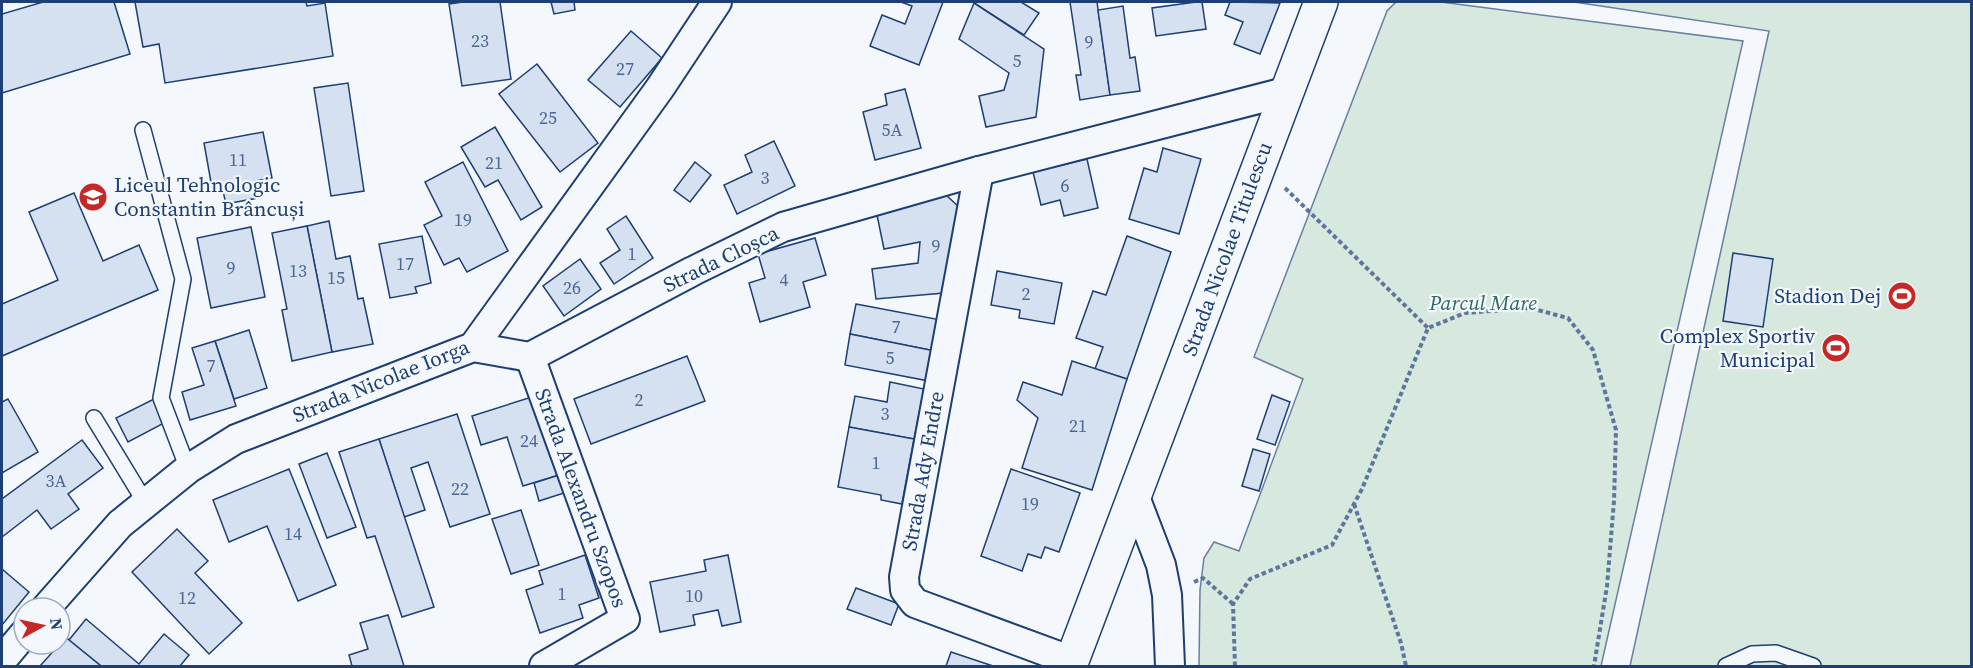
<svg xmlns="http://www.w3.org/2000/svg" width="1973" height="668" viewBox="0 0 1973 668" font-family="'Source Serif 4',serif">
<rect width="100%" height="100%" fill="#f4f7fb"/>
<g fill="#d7e8df" stroke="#687fa3" stroke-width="1.5">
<polygon points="1396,2 1441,2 1743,41 1601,666 1199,666 1200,590 1204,558 1214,542 1239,551 1303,379 1254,357 1387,11"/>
<polygon points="1574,2 1971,2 1971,666 1630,666 1769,31"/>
</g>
<g fill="#d5e0f0" stroke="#1d3f73" stroke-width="1.5">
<polygon points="43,2 114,2 130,54 2,93 2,14"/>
<polygon points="135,2 306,2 307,6 325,3 333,56 165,83 159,44 143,47"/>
<polygon points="463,2 500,2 511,79 462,86 449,4"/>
<polygon points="551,2 574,2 575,10 554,14"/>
<polygon points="901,2 943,2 919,65 870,46 882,15 905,24 912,6"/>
<polygon points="975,2 1021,2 1039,13 1024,35 974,3"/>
<polygon points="1070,2 1097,2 1110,95 1080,100 1076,75 1081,75"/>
<polygon points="1196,2 1202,2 1206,29 1156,36 1152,8"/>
<polygon points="1230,2 1280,3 1260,54 1234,44 1243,22 1225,15"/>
<polygon points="974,3 1044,49 1036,117 986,127 979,96 1004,90 1009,73 959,39"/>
<polygon points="1123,6 1130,58 1135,57 1140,91 1110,95 1098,10"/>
<polygon points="631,31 662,58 620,107 588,80"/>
<polygon points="537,64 598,143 560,172 499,94"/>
<polygon points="348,83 364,191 331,196 314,88"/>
<polygon points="905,89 921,148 875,160 863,112 887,105 885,94"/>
<polygon points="495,127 542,207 521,220 498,180 485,187 461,147"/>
<polygon points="263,132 272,178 255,181 258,198 226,204 222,187 212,188 204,143"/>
<polygon points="774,141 795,186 737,214 724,185 752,172 745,155"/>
<polygon points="1163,148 1201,159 1179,234 1129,219 1144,168 1157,172"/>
<polygon points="1087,159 1098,208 1064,216 1060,200 1041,205 1033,172"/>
<polygon points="463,162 508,251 467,272 459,258 444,265 424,225 442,216 425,182"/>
<polygon points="695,162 711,175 690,202 674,190"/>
<polygon points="74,193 103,261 139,245 158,290 2,356 2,304 58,280 29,212"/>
<polygon points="946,195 960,208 944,293 876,299 872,269 918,263 920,242 884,249 877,215"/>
<polygon points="626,216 653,258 614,284 600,263 620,250 607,229"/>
<polygon points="329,221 336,259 350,256 358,299 363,298 373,344 332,352 307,226"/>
<polygon points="307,226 332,352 292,361 282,310 287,309 272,233"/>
<polygon points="251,227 265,297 211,308 197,238"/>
<polygon points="422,236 431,283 415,287 417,293 390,298 379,244"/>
<polygon points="1127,236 1171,252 1127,379 1095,369 1103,347 1076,338 1093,291 1106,295"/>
<polygon points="815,238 826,275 803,282 810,307 760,322 749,283 765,278 758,254"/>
<polygon points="1733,253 1773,259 1763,327 1723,321"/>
<polygon points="580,259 601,289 564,316 543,286"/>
<polygon points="997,271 1062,283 1054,324 1019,318 1020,310 991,305"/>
<polygon points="856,304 941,320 935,351 850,334"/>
<polygon points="249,330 267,388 234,399 215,341"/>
<polygon points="850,334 935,351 929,381 845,365"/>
<polygon points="215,341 236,406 190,420 182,392 204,385 192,348"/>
<polygon points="687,356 705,401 591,444 574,399"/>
<polygon points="1072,361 1127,379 1092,490 1022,468 1038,418 1017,400 1023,382 1062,395"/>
<polygon points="890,382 924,389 914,439 849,427 855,396 887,402"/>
<polygon points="1272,395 1290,402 1275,445 1257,439"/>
<polygon points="535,396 559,475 523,486 507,437 481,445 472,416"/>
<polygon points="8,399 38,452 2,473 2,402"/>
<polygon points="154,399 166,422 128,442 116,418"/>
<polygon points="457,414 490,514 450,527 428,462 411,468 425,510 404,517 379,439"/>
<polygon points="849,427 914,439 902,504 881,500 881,495 838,487"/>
<polygon points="379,439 434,607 402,617 375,536 367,538 339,452"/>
<polygon points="82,440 103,468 68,494 79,509 51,529 37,510 2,537 2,499"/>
<polygon points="1253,449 1270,454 1259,491 1242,486"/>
<polygon points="327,453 356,527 327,538 299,464"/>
<polygon points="289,469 336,585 298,601 267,526 229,542 213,500"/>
<polygon points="1011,469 1080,493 1059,552 1045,547 1041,558 1028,554 1022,571 981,556"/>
<polygon points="559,475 564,493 539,501 534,483"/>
<polygon points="521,510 539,565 511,574 492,519"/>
<polygon points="177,529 208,561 195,573 242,623 209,654 132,572"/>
<polygon points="585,555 599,598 579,605 583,618 540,633 526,590 543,584 539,571"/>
<polygon points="728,555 741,622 722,626 718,610 693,615 695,625 660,632 650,582 706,571 704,560"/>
<polygon points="2,569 29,592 2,625"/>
<polygon points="856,588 899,604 891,625 847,609"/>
<polygon points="388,615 404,666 352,666 349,655 368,649 360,623"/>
<polygon points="86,619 139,664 164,634 189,655 180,666 101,666 69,640"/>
<polygon points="66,637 69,640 101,666 40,666"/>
<polygon points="951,652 993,666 946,666"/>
</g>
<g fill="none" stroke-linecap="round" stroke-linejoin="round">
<g stroke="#1d3f73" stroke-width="18">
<g id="service">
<polyline points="143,130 183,279 161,398 188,469"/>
<polyline points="94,418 145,502"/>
<polyline points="1726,666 1752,654 1776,653 1813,666"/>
</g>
</g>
<g stroke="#1d3f73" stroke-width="32">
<g id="minor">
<polyline points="979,171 904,577 905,590 915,603 1072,661"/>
<polyline points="473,347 530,357 693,271 783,227 979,171 1285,92"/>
<polyline points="530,357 625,619 544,666"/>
<polyline points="1135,497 1161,565 1167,595 1170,666"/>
<polyline points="46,608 120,524 188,469 236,439 473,347 660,88 717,2"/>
<polyline points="2,660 24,634"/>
</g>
</g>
<g stroke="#1d3f73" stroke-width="36">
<polyline id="secondary" points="1070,666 1321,2"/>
</g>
<g stroke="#5e769c" stroke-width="4" stroke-dasharray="4.5 3" stroke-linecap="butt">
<polyline points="1285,188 1428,328"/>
<polyline points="1354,504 1401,643 1406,666"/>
<polyline points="1194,582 1203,578 1233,604"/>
<polyline points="1235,666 1233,604 1250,579 1332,545 1362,489 1428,328 1465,313 1530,308 1568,318 1593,350 1616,430 1614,501 1607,586 1594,666"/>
</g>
<use href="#service" stroke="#f4f7fb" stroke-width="15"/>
<use href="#minor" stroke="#f4f7fb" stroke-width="28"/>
<use href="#secondary" stroke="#f4f7fb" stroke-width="33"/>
</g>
<defs>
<g id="school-disc" transform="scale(1.5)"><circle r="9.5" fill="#c62828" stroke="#f4f7fb"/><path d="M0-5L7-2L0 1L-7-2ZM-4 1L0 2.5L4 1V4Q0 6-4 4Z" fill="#fff"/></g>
<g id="stadium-disc" transform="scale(1.5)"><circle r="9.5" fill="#c62828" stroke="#f4f7fb"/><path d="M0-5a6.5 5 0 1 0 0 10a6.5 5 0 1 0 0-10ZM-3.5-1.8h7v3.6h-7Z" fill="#fff"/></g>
</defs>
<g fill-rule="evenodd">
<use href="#school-disc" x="93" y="197"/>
<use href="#stadium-disc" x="1902" y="296"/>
<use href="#stadium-disc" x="1836" y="348"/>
</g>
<g text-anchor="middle" stroke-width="4.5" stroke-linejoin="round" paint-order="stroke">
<g font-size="18" fill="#4b6792">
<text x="480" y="47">23</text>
<text x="1089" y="48">9</text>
<text x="1017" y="67">5</text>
<text x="625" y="75">27</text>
<text x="548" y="124">25</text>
<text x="892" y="136">5A</text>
<text x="238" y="166">11</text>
<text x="494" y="169">21</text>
<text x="765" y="184">3</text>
<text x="1065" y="192">6</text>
<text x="463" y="226">19</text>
<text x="936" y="252">9</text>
<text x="632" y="260">1</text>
<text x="405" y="270">17</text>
<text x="231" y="274">9</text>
<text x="298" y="277">13</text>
<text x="336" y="284">15</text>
<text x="784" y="286">4</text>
<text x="572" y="294">26</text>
<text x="1026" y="300">2</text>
<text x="896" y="333">7</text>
<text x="890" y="364">5</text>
<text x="211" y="372">7</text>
<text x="639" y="406">2</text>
<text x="885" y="420">3</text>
<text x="1078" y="432">21</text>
<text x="529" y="447">24</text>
<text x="876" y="469">1</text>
<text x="56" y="487">3A</text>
<text x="460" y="495">22</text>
<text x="1030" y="510">19</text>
<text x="293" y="540">14</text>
<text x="562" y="600">1</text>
<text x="694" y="602">10</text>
<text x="187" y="604">12</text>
</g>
<g font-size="21" fill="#1d3f73" stroke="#f4f7fb" text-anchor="end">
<text x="114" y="192" text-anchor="start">Liceul Tehnologic<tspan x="114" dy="24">Constantin Brâncuși</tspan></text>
<text x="1881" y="303">Stadion Dej</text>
<text x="1815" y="343">Complex Sportiv<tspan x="1815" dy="24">Municipal</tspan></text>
</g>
<g font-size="21" fill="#1d3f73" stroke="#f4f7fb">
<text transform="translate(1227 249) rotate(-70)" y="7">Strada Nicolae Titulescu</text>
<text transform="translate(721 259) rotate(-26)" y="7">Strada Cloșca</text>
<text transform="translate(381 381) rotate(-22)" y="7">Strada Nicolae Iorga</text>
<text transform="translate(923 471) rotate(-80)" y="7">Strada Ady Endre</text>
<text transform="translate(581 498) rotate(70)" y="7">Strada Alexandru Szopos</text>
</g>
<g font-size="21" font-style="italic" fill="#2c6c60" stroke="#f4f7fb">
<text x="1483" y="310">Parcul Mare</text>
</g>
</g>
<rect width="1973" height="668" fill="none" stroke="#1d3f73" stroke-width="6"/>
<g transform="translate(42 626) rotate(82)"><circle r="28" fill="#f4f7fb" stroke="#9eadc5" stroke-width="1.5"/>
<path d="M0-4.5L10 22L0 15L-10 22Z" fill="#c62828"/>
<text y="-9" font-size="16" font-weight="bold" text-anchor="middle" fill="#1d3f73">N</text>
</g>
</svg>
